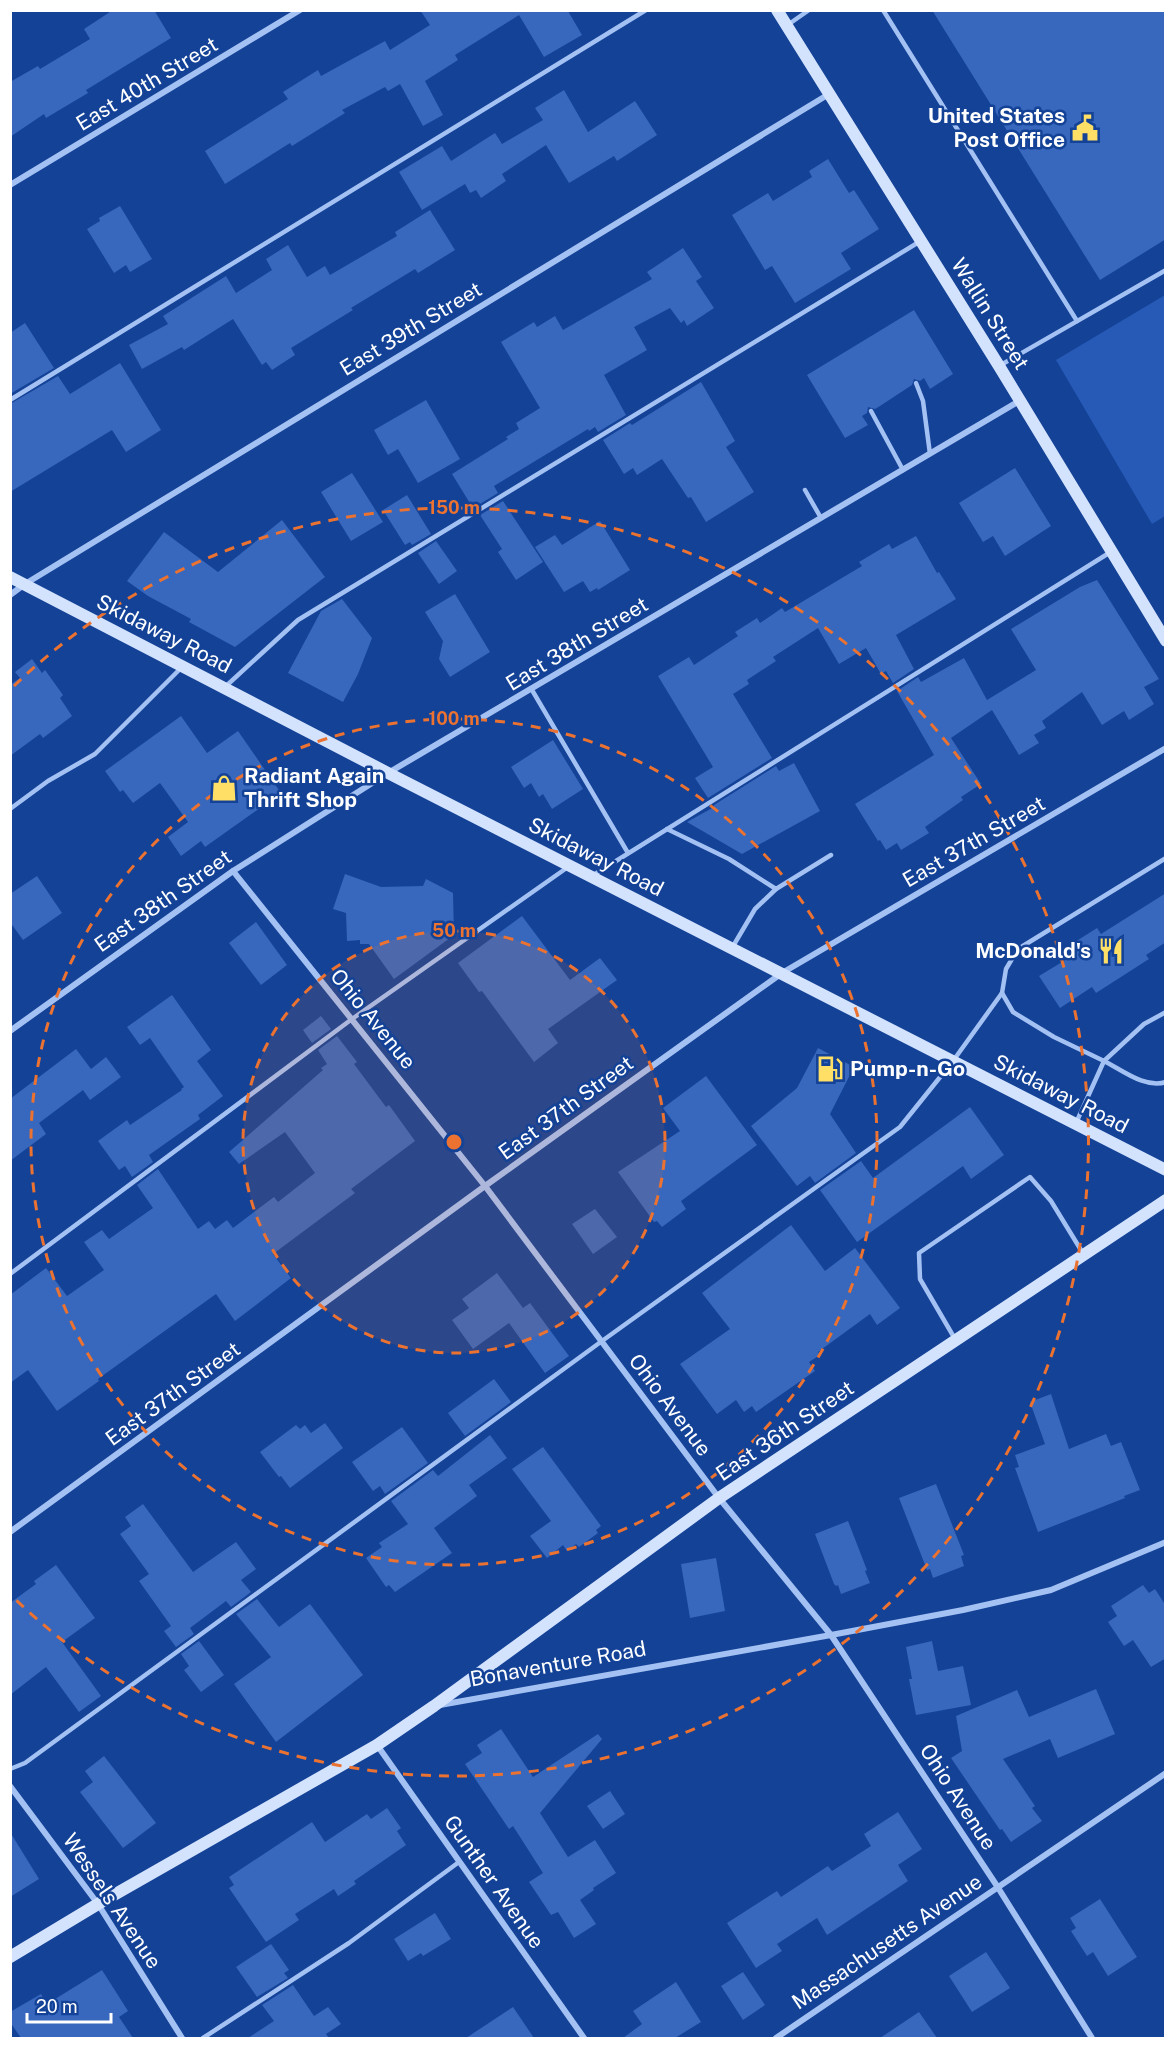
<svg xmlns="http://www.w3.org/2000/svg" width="1176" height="2049" viewBox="0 0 1176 2049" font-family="'Public Sans',sans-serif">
<rect width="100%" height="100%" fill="#134297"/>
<polygon fill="#265ab6" points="1165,295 1165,516 1152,524 1056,360"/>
<g fill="#3768bd">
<polygon points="113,10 154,10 171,38 86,90 88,93 46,118 44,114 10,137 10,82 38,66 40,69 90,39 84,29"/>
<polygon points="420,10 568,11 582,35 544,57 519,15 455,55 458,60 425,81 443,115 423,126 400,84 388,91 385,87 342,110 345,113 292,146 290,143 225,184 205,151 288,99 283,92 318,70 321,76 385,41 390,50 430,25"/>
<polygon points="932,10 1166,10 1166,239 1100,280"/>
<polygon points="564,90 588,132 635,101 657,135 617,161 614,156 569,183 546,145 502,174 506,181 481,198 476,190 470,193 465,184 422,210 399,172 442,146 451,161 495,133 502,144 543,120 535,108"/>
<polygon points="828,159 849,193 854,190 879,229 841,253 851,269 795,303 772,266 765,270 732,215 768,193 773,201 812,177 809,171"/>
<polygon points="120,206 152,259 130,272 126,265 114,273 87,229 100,221 99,218"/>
<polygon points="430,210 455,250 418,273 415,269 351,308 353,310 291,348 295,355 272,370 266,362 262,365 233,319 184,350 182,347 142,369 129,345 168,324 163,316 226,276 236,293 272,270 266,259 288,245 307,277 325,266 330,275 397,236 395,232"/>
<polygon points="683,248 702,277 696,281 714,308 687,326 684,320 681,323 670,308 634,327 647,350 604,375 626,415 598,432 595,427 589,431 588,429 494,486 498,493 475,507 471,505 452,474 508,439 506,437 519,429 516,423 540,408 501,342 534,322 537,327 555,316 563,330 652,279 647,272"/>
<polygon points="914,310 953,374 930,389 924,378 920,381 914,379 912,385 880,406 875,409 868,407 867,413 862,416 868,425 845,438 807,375"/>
<polygon points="25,323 54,368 10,394 10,333"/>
<polygon points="120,363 161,430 126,452 112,430 10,492 10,404 58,376 70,394"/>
<polygon points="701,382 735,441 726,447 754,492 706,522 691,497 688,498 662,459 637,475 633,468 624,474 603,440 630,423 632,425"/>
<polygon points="426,400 460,459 418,483 398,449 388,455 374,430"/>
<polygon points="1015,468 1051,526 1005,556 993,536 983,542 959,503"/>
<polygon points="352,473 383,522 351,541 321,492"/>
<polygon points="407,495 431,534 412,545 410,542 405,545 383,510"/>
<polygon points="503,501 543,562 516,580 498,552 502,549 480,515"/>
<polygon points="282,520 325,577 235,647 189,622 191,619 148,596 127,581 164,532 218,572"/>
<polygon points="600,521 630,570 598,590 597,588 590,592 583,581 564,592 535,547 555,535 562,545"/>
<polygon points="916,536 937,573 939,572 956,599 896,635 914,669 893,683 886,671 881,674 866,648 839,664 818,628 773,657 776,661 747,680 749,684 733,694 772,758 708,798 695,778 713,767 658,676 689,657 694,665 738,636 735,632 757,618 760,623 782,608 785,612 862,566 859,562 889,544 892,549"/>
<polygon points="436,541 457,571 439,584 418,553"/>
<polygon points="1097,580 1159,679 1144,687 1154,704 1129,720 1124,711 1102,725 1082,692 1042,721 1046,728 1034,735 1039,743 1019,755 992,710 951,738 981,784 961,797 963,800 925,827 929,833 901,850 897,843 886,850 880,840 878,841 855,804 934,755 897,691 918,677 921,682 964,658 987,700 1036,670 1011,629 1080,587"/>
<polygon points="455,594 490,652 450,677 439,659 443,641 425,612"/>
<polygon points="342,599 372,638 358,674 343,702 288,673 321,611"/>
<polygon points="32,659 42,673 45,670 63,695 60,698 72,716 43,738 40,734 10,756 10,685 20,678 15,672"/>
<polygon points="181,716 207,753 238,731 281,793 205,847 201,841 181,856 168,837 188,822 160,783 133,803 123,790 120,792 105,771"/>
<polygon points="553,740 583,789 552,809 543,794 539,797 531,783 524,788 511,767"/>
<polygon points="794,763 820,811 742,854 687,822 714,807 714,805 776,766 779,771"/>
<polygon points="345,874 381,887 423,886 426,879 453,893 454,935 394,979 369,944 360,944 360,940 347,941 346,913 333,909"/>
<polygon points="37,876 62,913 23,940 10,922 10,894"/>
<polygon points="1166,893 1166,942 1146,955 1149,959 1096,993 1092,987 1060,1008 1039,976 1072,956 1067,947 1097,928 1101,934"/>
<polygon points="522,916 570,980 600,958 617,980 548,1029 558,1043 534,1062 482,991 479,992 458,963"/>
<polygon points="256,922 287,965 261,985 229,943"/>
<polygon points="172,995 211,1050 197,1061 223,1096 198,1115 200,1119 149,1155 153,1162 132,1177 125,1166 119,1170 98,1141 127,1120 130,1125 182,1090 181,1089 184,1087 150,1038 140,1045 127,1027"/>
<polygon points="321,1016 331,1029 312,1043 303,1030"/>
<polygon points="337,1036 357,1062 354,1064 386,1107 389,1105 415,1141 351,1189 355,1193 273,1254 291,1278 235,1321 216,1294 98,1379 99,1381 57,1411 28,1370 10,1383 10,1295 46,1268 67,1296 104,1270 84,1242 102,1230 109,1239 153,1208 137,1185 158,1169 198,1229 209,1221 215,1229 227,1220 233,1228 274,1197 278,1202 315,1173 285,1132 239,1164 229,1152 323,1070 321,1068 327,1064 318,1050"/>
<polygon points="818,1048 854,1067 830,1114 856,1153 815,1183 810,1176 797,1186 751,1126 797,1088"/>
<polygon points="76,1049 91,1069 106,1057 121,1077 90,1100 83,1090 39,1123 46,1134 10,1161 10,1099"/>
<polygon points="706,1076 757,1145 681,1201 686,1209 662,1227 657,1221 654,1222 618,1172 680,1131 663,1108"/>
<polygon points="970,1107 1004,1155 971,1179 963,1166 857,1242 820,1190 861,1161 873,1178"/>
<polygon points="595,1209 617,1237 593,1254 572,1224"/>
<polygon points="791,1225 825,1271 855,1248 900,1308 877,1325 870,1314 818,1352 820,1355 809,1362 815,1371 756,1412 752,1406 744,1412 736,1400 717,1414 680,1364 730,1329 702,1293"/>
<polygon points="497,1273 523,1308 530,1303 569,1356 545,1373 509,1323 473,1349 452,1320 469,1308 462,1299"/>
<polygon points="494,1379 511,1402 465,1436 448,1413"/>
<polygon points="1051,1394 1069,1449 1106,1434 1111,1446 1121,1442 1140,1490 1124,1496 1125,1498 1038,1532 1015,1468 1019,1467 1015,1455 1045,1444 1030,1402"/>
<polygon points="325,1423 343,1448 290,1488 281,1476 279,1477 260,1452 296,1425 300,1429 305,1425 311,1433"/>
<polygon points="402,1427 428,1463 385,1494 380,1486 373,1491 352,1462"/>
<polygon points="490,1435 507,1458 469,1485 477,1496 434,1528 452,1553 395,1592 389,1585 386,1587 366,1558 382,1547 379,1543 408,1524 391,1501 433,1470 438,1476"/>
<polygon points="543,1447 601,1526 596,1530 598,1533 579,1547 576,1544 567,1551 563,1545 547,1558 530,1536 551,1521 512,1469"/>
<polygon points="936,1484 964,1555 961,1556 964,1566 933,1578 930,1569 927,1570 899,1498"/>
<polygon points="143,1504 193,1572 236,1542 256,1569 241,1580 251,1592 231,1607 226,1601 190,1628 194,1634 176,1647 164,1631 171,1626 139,1581 149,1574 120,1534 131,1526 125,1517"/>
<polygon points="848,1521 867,1570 865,1571 870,1583 841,1594 838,1585 836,1586 834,1584 815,1534"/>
<polygon points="716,1558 725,1611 690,1618 681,1564"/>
<polygon points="56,1565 95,1618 62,1642 101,1696 79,1712 46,1667 10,1695 10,1603 36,1584 34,1581"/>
<polygon points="1143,1585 1149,1593 1155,1589 1166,1606 1166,1658 1151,1667 1133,1640 1124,1646 1108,1622 1117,1616 1111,1606"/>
<polygon points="257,1599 279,1627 310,1604 363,1675 276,1742 234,1684 271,1657 236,1614"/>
<polygon points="199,1641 224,1675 201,1692 184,1670 189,1666 181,1654"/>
<polygon points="932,1641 938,1671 963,1666 971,1705 916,1715 909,1679 912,1679 906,1647"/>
<polygon points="1096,1689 1115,1734 1058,1758 1050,1739 1003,1759 1035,1806 1032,1808 1042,1821 1011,1842 1002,1829 1000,1830 951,1758 962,1751 956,1716 1017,1690 1029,1717"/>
<polygon points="501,1729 533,1777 598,1734 602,1739 540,1813 568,1857 595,1840 616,1873 593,1888 594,1890 580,1900 596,1924 574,1938 558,1912 551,1915 529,1882 543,1873 513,1826 509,1829 465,1764 482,1753 477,1745"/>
<polygon points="104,1756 156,1823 123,1848 80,1792 93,1782 85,1771"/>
<polygon points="610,1791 625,1814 603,1829 587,1806"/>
<polygon points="387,1808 401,1828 397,1831 406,1845 354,1881 356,1884 338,1896 334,1889 295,1914 299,1920 266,1942 229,1888 234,1885 229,1877 312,1822 325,1842 367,1814 371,1819"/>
<polygon points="898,1812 922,1849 898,1865 908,1881 827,1935 817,1918 777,1944 782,1951 756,1968 727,1923 777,1891 781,1897 828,1866 832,1871 871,1846 864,1834"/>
<polygon points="10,1832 39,1879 10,1897"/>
<polygon points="1100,1899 1137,1957 1108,1976 1093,1952 1087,1956 1071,1931 1076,1928 1070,1918"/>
<polygon points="435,1913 451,1939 423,1956 421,1953 408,1961 394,1939"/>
<polygon points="271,1944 289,1970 284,1973 288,1978 257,1997 236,1967"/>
<polygon points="986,1952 1010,1988 972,2012 949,1976"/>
<polygon points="102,1970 128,2011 119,2017 133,2038 21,2038 10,2022 10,2012 41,1994 47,2004"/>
<polygon points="743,1972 765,2005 743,2020 721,1986"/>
<polygon points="676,1982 701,2022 675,2038 623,2038 642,2024 633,2011"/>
<polygon points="293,1985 314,2016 328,2007 341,2024 326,2034 329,2038 248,2038 274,2021 262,2005"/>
<polygon points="513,2007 534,2038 466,2038"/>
<polygon points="919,2012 937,2038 880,2038"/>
</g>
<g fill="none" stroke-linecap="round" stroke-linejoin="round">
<g stroke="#a4c1f3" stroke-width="4.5">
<polyline points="883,10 1077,321"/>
<polyline points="789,24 809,10"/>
<polyline points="999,366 1166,270"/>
<polyline points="916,383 923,401 930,454"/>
<polyline points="10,400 646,10"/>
<polyline points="871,411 903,470"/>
<polyline points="805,490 821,518"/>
<polyline points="225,687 298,620 919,242"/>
<polyline points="532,690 628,853"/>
<polyline points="10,809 48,781 95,754 181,668"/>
<polyline points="667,829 729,859 776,889"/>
<polyline points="592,876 1109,553"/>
<polyline points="732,948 755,909 776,889 831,855"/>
<polyline points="1002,993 1013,1012 1054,1037 1104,1061 1144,1024 1166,1012"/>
<path d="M1076 1123 1104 1061C1122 1070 1145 1089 1166 1082"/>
<polyline points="10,1274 352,1019 568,867"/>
<polyline points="955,1339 920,1279 919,1253 1030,1177 1051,1201 1084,1255"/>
<polyline points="10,1769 25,1763 602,1341 900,1127 953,1061 1002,993 1006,969 1018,949 1166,858"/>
<polyline points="203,2038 349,1943 459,1862"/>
</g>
<g stroke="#a4c1f3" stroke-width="6">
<polyline points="10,185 300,10"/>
<polyline points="10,595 25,584 829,94"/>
<polyline points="233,871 485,1186 719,1498 831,1635 997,1886 1092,2038"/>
<polyline points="10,1031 233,871 388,773 1021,400"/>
<polyline points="10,1532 485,1186 782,973 1166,748"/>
<polyline points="440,1705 831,1635 963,1610 1051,1590 1166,1542"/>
<polyline points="377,1745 584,2038"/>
<polyline points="10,1786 98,1904 182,2038"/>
<polyline points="776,2038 1166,1773"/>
</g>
<g stroke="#d3e2fd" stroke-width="12">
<polyline points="777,10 999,366 1166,641"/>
<polyline points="10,577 388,773 1166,1170"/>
<polyline points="10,1957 98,1904 377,1745 434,1706 719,1498 1166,1200"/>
</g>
</g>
<circle cx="454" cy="1142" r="211" fill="#eb7230" fill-opacity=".12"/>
<g fill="none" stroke="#eb7230" stroke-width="3" stroke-dasharray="10 8">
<circle cx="454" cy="1142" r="211"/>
<circle cx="454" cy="1142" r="423"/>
<path d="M14 686A634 634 0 1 1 14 1598"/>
</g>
<defs>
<g id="civic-bare" transform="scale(2.07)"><path d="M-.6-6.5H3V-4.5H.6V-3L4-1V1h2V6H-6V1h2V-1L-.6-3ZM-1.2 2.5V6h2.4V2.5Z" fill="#ffdf66" stroke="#134297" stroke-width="2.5" paint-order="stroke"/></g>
<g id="shop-bare" transform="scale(2.07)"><path d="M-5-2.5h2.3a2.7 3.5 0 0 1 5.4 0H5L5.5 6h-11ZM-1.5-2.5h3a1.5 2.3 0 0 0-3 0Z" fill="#ffdf66" stroke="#134297" stroke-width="2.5" paint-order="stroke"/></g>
<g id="restaurant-bare" transform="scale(2.07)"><path d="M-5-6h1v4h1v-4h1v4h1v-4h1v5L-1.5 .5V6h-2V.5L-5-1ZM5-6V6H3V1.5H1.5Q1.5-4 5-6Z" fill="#ffdf66" stroke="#134297" stroke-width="2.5" paint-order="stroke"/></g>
<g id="fuel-bare" transform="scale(2.07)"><path d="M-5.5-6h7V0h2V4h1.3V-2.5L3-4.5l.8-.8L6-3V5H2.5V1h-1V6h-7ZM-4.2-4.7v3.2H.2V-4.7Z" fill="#ffdf66" stroke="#134297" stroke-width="2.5" paint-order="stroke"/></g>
</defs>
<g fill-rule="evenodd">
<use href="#civic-bare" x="1085" y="128"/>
<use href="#shop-bare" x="224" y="788"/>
<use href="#restaurant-bare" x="1111" y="951"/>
<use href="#fuel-bare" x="830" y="1069"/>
</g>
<g text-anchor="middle" stroke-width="5" stroke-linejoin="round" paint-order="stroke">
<g font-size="21" fill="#fff" stroke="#134297">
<text transform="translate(147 84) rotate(-31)" y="7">East 40th Street</text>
<text transform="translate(990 314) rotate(58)" y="7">Wallin Street</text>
<text transform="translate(411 329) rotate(-31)" y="7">East 39th Street</text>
<text transform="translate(164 634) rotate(27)" y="7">Skidaway Road</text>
<text transform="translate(577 644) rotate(-31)" y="7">East 38th Street</text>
<text transform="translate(974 842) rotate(-30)" y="7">East 37th Street</text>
<text transform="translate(596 857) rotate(27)" y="7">Skidaway Road</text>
<text transform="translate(163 901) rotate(-35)" y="7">East 38th Street</text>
<text transform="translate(373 1019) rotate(51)" y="7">Ohio Avenue</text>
<text transform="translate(1061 1094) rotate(27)" y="7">Skidaway Road</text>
<text transform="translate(566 1108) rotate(-36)" y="7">East 37th Street</text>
<text transform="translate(173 1394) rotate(-36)" y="7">East 37th Street</text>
<text transform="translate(670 1405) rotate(53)" y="7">Ohio Avenue</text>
<text transform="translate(785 1431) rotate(-34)" y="7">East 36th Street</text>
<text transform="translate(558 1664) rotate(-10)" y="7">Bonaventure Road</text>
<text transform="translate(958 1797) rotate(57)" y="7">Ohio Avenue</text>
<text transform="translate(494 1882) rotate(55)" y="7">Gunther Avenue</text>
<text transform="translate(112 1901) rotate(56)" y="7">Wessels Avenue</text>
<text transform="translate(887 1942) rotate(-34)" y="7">Massachusetts Avenue</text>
</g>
<g font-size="21" font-weight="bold" fill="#fff" stroke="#134297" text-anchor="end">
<text x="1065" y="123">United States<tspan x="1065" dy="24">Post Office</tspan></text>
<text x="244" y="783" text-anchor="start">Radiant Again<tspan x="244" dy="24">Thrift Shop</tspan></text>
<text x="1091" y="958">McDonald's</text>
<text x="850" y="1076" text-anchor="start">Pump-n-Go</text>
</g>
</g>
<circle cx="454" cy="1142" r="9" fill="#eb7230" stroke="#134297" stroke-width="3"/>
<g font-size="18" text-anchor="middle" font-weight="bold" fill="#eb7230" stroke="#134297" stroke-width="5" stroke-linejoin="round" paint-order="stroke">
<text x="454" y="514">150 m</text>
<text x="454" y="725">100 m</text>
<text x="454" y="937">50 m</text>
</g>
<rect width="1176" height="2049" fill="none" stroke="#ffffff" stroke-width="24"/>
<path d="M27 2013v9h84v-9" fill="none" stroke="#ffffff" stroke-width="3"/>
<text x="36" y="2013" font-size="18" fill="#ffffff" stroke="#134297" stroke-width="4.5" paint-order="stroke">20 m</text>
</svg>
